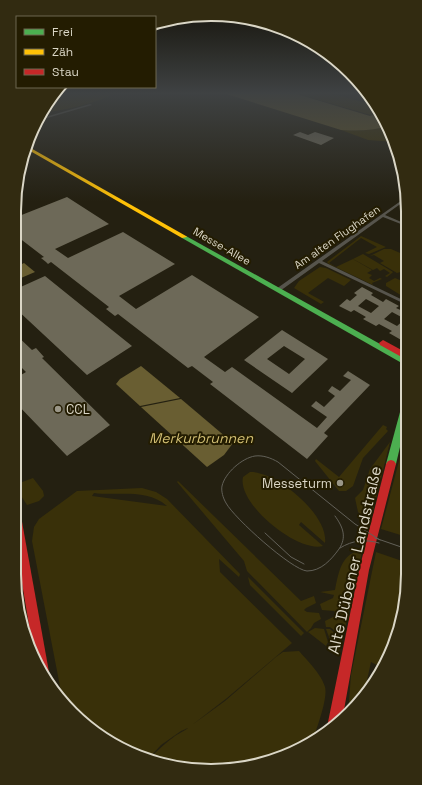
<svg xmlns="http://www.w3.org/2000/svg" width="422" height="785" viewBox="0 0 422 785" font-family="'Space Grotesk',sans-serif">
<rect width="100%" height="100%" fill="#242011"/>
<g fill="#393009" fill-rule="evenodd">
<path d="M59 92H117C99 103 61 111 40 113Z"/>
<polygon points="291,92 326,92 377,106 379,110 371,115"/>
<path d="M388 126 395 142 368 140 341 130C358 131 372 131 388 126Z"/>
<polygon points="361,236 386,247 369,254 365,253 377,247 361,238 329,263 336,267 353,259 372,270 367,273 372,275 369,278 374,281 380,278 382,279 372,283 373,285 329,264 327,262"/>
<polygon points="384,249 391,249 407,256 407,263 401,261 407,265 407,270 397,273 380,263 384,261 374,255 370,256"/>
<polygon points="363,254 393,272 392,273 387,277 385,276 390,273 384,269 380,271 377,268 373,270 353,259"/>
<polygon points="320,267 326,268 351,280 344,286 328,278 308,293 324,302 321,304 294,288 299,281"/>
<polygon points="395,278 407,283 407,299 386,286 386,283"/>
<polygon points="383,425 387,427 386,429 388,431 363,458 353,486 346,491 339,491 315,461 316,459 339,477"/>
<polygon points="407,431 407,537 381,529"/>
<polygon points="390,442 370,523 358,512 355,498 363,490 370,469"/>
<path d="M250 472C276 471 329 515 325 543L301 522 299 525 323 546C298 553 237 504 243 477Z"/>
<polygon points="33,478 43,491 44,496 39,501 27,505 14,485"/>
<polygon points="178,481 301,601 314,596 316,603 306,608 304,610 307,612 319,613 321,619 314,623 311,628 307,632 247,571 244,561 177,482"/>
<path d="M142 488 156 492 167 499 240 574 239 577 219 559 220 572 292 643 227 698 192 725 225 701 276 657 283 652 299 651C307 660 322 675 325 687 328 698 317 728 313 739L287 756 224 771 160 764 149 759C157 751 165 743 175 736 179 733 185 731 188 728L181 731 161 745 148 759 102 738 63 702 32 541 34 527 39 519 77 491ZM94 493C118 496 147 488 167 506L92 496Z"/>
<path d="M355 552H362L343 637 330 627H326L325 621 335 616 336 613 334 611 322 610 320 604 333 598 334 595 320 592 335 590C338 576 340 558 355 552Z"/>
<polygon points="376,552 408,563 408,587 401,625 383,668 371,662 364,694 348,714 351,675"/>
<polygon points="19,571 34,656 25,638 18,600 21,595 17,572"/>
<polygon points="248,577 304,633 301,636 250,585"/>
<polygon points="315,628 324,629 328,642 326,646 308,632"/>
<polygon points="326,629 330,629 342,639 339,652 334,650"/>
</g>
<path fill="#5f5429" d="M220 92H290L370 116 380 112 388 126C372 131 358 131 341 130Z"/>
<g fill="#695e32">
<polygon points="24,263 35,272 14,281 14,268"/>
<polygon points="141,366 180,398 140,406 116,384 120,379"/>
<polygon points="181,399 233,443 224,455 207,467 141,407"/>
</g>
<g fill="#6d6958" fill-rule="evenodd">
<polygon points="300,132 308,135 315,132 334,138 321,145 293,135"/>
<polygon points="67,197 109,224 55,249 68,258 123,232 175,264 119,296 136,309 192,275 259,317 204,357 225,372 232,367 317,428 327,417 311,406 316,401 324,407 335,396 328,391 332,386 340,391 351,380 343,376 348,371 370,385 324,433 328,436 307,459 210,384 213,382 192,366 188,368 118,314 115,316 106,309 109,307 51,262 48,264 46,262 41,258 44,257 14,234 14,218"/>
<polygon points="45,276 112,330 132,346 87,375 14,307 14,290"/>
<path d="M362 287 373 293 371 295 383 302 386 299 399 306 396 308 407 313V337L403 341 389 333 392 331 379 324 376 326 363 319 366 317 354 310 351 312 339 306 347 299 350 301 357 295 354 293ZM366 299 379 306 371 313 358 306ZM392 312 405 319 397 326 384 319Z"/>
<path d="M282 330 328 359 292 393 244 360ZM284 346 305 359 289 374 267 359Z"/>
<polygon points="14,333 32,350 36,348 44,357 42,358 110,425 67,456 14,401 14,379 26,372 14,360"/>
</g>
<g fill="none" stroke-linecap="round" stroke-linejoin="round">
<g fill="#56544c" fill-rule="evenodd">
<polygon points="358,92 368,93 369,95 359,93"/>
<polygon points="90,104 92,105 37,121 38,119"/>
<polygon points="396,147 397,149 391,151 390,150"/>
<polygon points="405,198 406,198 406,200 385,215 406,224 406,226 383,217 322,261 407,302 407,305 319,263 280,291 276,291 276,289"/>
</g>
<g fill="#4caf50" fill-rule="evenodd">
<polygon points="182,236 186,236 407,359 407,366 182,238"/>
<polygon points="407,398 407,417 396,464 394,467 391,468 388,467 386,464 403,401 404,399"/>
</g>
<polygon fill="#ffc107" fill-rule="evenodd" points="27,146 186,236 187,237 182,238 25,148"/>
<g fill="#c62828" fill-rule="evenodd">
<polygon points="383,340 407,353 407,360 380,345 379,343"/>
<polygon points="391,460 394,461 396,464 369,570 342,721 329,730 327,727 359,570 386,464 388,461"/>
<polygon points="14,500 17,502 19,505 49,672 46,677 34,655 14,535"/>
</g>
<g stroke="#626058" stroke-width="1">
<path d="M335 516C343 527 347 537 339 549 331 560 321 571 307 571 292 570 234 518 226 503 223 498 221 491 222 486 225 473 242 458 255 456 263 455 271 458 278 462L355 524 380 540"/>
<polyline points="265,533 291,557 304,564"/>
<polyline points="375,538 407,549"/>
<path d="M340 548C353 540 365 539 379 543"/>
</g>
</g>
<linearGradient id="sky" x2="0" y2="1"><stop stop-color="#141209"/><stop offset="0.46" stop-color="#3f4243"/><stop offset="1" stop-color="#3f4243" stop-opacity="0"/></linearGradient>
<rect width="422" height="202" fill="url(#sky)"/>
<g fill="#9a9687" stroke="#231c01" stroke-width="1.5">
<circle cx="58" cy="409" r="4"/>
<circle cx="340" cy="483" r="4"/>
</g>
<g text-anchor="middle" stroke-width="4" stroke-linejoin="round" paint-order="stroke">
<g font-size="11" fill="#dad6c6" stroke="#231c01">
<text transform="translate(337 237) rotate(-35)" y="4">Am alten Flughafen</text>
<text transform="translate(222 246) rotate(30)" y="4">Messe-Allee</text>
</g>
<g font-size="13" fill="#dad6c6" stroke="#231c01" text-anchor="start">
<text x="66" y="414">CCL</text>
<text x="332" y="488" text-anchor="end">Messeturm</text>
</g>
<g font-size="14" font-style="italic" fill="#d1be73" stroke="#231c01">
<text x="201" y="443">Merkurbrunnen</text>
</g>
<g font-size="16" fill="#dad6c6" stroke="#231c01">
<text transform="translate(354 560) rotate(-77)" y="6">Alte Dübener Landstraße</text>
</g>
</g>
<path d="M0 0H422V785H0ZM211 21H211A190 190 0 0 1 401 211V574A190 190 0 0 1 211 764H211A190 190 0 0 1 21 574V211A190 190 0 0 1 211 21Z" fill="#322b11" fill-rule="evenodd"/>
<path fill="none" stroke="#dad6c6" stroke-width="2" d="M211 21H211A190 190 0 0 1 401 211V574A190 190 0 0 1 211 764H211A190 190 0 0 1 21 574V211A190 190 0 0 1 211 21Z"/>
<rect x="16" y="16" width="140" height="72" fill="#231c01" stroke="#6c6650"/>
<rect x="24" y="29" width="20" height="6" fill="#4caf50" stroke="#6c6650"/>
<text x="52" y="36" font-size="12" fill="#dad6c6">Frei</text>
<rect x="24" y="49" width="20" height="6" fill="#ffc107" stroke="#6c6650"/>
<text x="52" y="56" font-size="12" fill="#dad6c6">Zäh</text>
<rect x="24" y="69" width="20" height="6" fill="#c62828" stroke="#6c6650"/>
<text x="52" y="76" font-size="12" fill="#dad6c6">Stau</text>
</svg>
